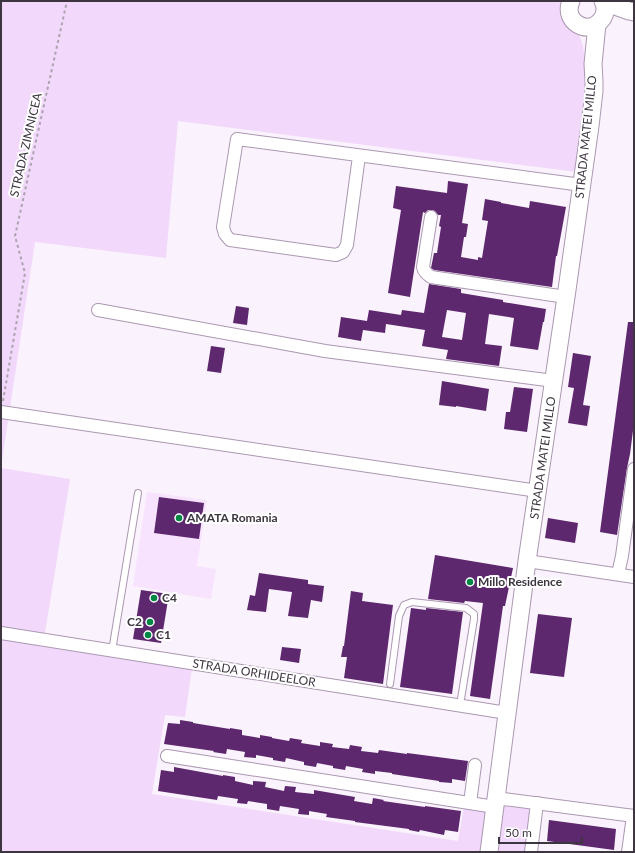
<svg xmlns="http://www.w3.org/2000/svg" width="635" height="853" viewBox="0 0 635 853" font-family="Lato,sans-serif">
<rect width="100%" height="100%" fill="#faf2fc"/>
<polygon fill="#f7e3fe" points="147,492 207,500 197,566 216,569 211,599 133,586"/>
<g fill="#f2d8fb">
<polygon points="1,1 565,1 583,45 587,84 577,172 178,121 166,258 35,242 1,467"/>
<polygon points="1,468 70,479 43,645 192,668 185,717 165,715 152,794 458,841 464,807 486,811 480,852 1,852"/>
<polygon points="500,806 531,809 525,852 493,852"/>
</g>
<g fill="#5d286e" fill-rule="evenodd">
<polygon points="448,181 468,184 462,223 468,224 466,237 464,237 461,257 478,260 478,257 482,258 488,221 482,220 485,199 501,202 501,203 529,208 530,201 566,207 557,256 556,256 552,287 434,270 431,268 434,253 437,253 441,227 439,226 441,215 438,215 435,211 432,210 428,210 425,213 423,212 410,297 388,293 401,210 393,208 396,186 447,193"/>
<path d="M429 284 461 289V293L503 300V302L546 309 544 322H543L538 350 510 346 514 318 489 314 485 344 502 346 499 366 446 359 448 350 422 346 425 330 386 324 385 333 363 330 361 341 338 337 341 317 367 321 369 310 401 315 402 310 424 313ZM447 310 466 313 462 340 442 337Z"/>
<polygon points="236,306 249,308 247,325 233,323"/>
<polygon points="628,322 634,322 634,423 630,454 627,468 617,535 600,532"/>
<polygon points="211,346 225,348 221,373 207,371"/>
<polygon points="573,353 591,356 583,405 590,406 587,426 568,423 574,388 568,387"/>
<polygon points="442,381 489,389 486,411 456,406 456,407 439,405"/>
<polygon points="514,387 533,389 527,432 504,429 506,412 510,412"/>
<polygon points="159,497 204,503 199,539 154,533"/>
<polygon points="548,518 578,523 575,543 545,538"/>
<polygon points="435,555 513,568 505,606 503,606 490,699 470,696 483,603 465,601 464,603 428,599"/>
<polygon points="259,573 308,580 308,584 324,586 322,602 311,600 308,618 288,616 292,592 269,589 266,612 247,610 250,595 255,596"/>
<polygon points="141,590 169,594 161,643 133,639"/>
<polygon points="351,591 363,593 362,601 393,605 383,684 344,678 347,657 341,657 343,646 344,646"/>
<polygon points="411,608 426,610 426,608 463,612 452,694 400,687"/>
<polygon points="538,614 572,618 564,677 530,673"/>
<polygon points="282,647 301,649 299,663 280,660"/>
<polygon points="180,720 193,722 193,723 230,729 230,728 242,730 242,735 260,738 260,735 272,737 272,738 289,741 290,738 302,740 301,743 320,746 320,742 333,744 332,747 349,749 350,745 362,747 361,751 378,753 379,750 407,754 407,753 430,756 468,761 465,781 452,779 452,783 439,782 439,781 392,774 392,773 375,771 375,774 362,772 363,769 346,766 345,770 333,768 333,766 317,763 316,767 304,765 304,762 286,758 285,762 273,760 273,758 256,755 256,758 244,757 245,752 227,749 226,754 213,752 214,751 164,744 168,723 180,724"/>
<polygon points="174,767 223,776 223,775 235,777 235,781 253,785 253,781 266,782 265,787 284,791 285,786 296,787 295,792 314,794 314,790 355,797 354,801 372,804 373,798 384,800 383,801 425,807 425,806 461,811 458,832 445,830 444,835 420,830 419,832 409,830 409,829 355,822 355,821 326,817 327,814 309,811 309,815 298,814 299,809 280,806 279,811 267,809 267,804 248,801 247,804 237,803 238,799 218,796 217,800 158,791 161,770 174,772"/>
<polygon points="549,820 616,829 614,850 547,841"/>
</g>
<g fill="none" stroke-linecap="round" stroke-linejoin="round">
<g stroke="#ab98b1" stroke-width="8">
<g id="lane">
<polyline points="112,651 138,493"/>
<polyline points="390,684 399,616 404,605 412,602 466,608 474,614 474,619 460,705"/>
</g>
</g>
<g stroke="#ab98b1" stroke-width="14">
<g id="street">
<polyline points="359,156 347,245 343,252 336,255 230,240 225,234 223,227 237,139 582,185"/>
<path d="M431 217 423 267C424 272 427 274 431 277L566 297"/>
<polyline points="98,310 325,351 554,381"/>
<polyline points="1,412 538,491"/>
<polyline points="527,561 634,577"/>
<polyline points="618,574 622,556 634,469"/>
<polyline points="1,633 507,713"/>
<polyline points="167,756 495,807"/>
<polyline points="496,798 634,816"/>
<polyline points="470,803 475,765"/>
<polyline points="531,852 537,803"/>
<polyline points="628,852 633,816"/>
</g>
</g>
<g stroke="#ab98b1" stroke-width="19">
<g id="secondary">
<path d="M571 1C562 22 589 37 602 19 606 13 606 7 603 1"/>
<polyline points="604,2 629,11 634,12"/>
<polyline points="489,852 527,561 566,297 590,126 594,91 594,81 593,64 597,24"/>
</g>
</g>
<polyline stroke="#aca4af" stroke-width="2" stroke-dasharray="3 3" stroke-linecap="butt" points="3,401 25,273 15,236 67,1"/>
<use href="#lane" stroke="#fff" stroke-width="6"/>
<use href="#street" stroke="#fff" stroke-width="12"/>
<use href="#secondary" stroke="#fff" stroke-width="17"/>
</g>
<g fill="#008744" stroke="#fff" stroke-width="1.5">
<circle cx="179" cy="518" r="4"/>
<circle cx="470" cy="582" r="4"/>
<circle cx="154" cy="598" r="4"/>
<circle cx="150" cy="622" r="4"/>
<circle cx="148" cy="635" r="4"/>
</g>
<g text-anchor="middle" stroke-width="4" stroke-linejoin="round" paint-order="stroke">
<g font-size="12" fill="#3d3540" stroke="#fff">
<text transform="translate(586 137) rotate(-84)" y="4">STRADA MATEI MILLO</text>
<text transform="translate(26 145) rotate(-77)" y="4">STRADA ZIMNICEA</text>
<text transform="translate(543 458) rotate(-82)" y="4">STRADA MATEI MILLO</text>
<text transform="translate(254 673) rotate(9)" y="4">STRADA ORHIDEELOR</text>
</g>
<g font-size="12" font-weight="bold" fill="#3d3540" stroke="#fff" text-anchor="start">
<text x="187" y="522">AMATA Romania</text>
<text x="478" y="586">Millo Residence</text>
<text x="162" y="602">C4</text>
<text x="142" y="626" text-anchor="end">C2</text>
<text x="156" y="639">C1</text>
</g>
</g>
<rect width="635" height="853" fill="none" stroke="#3d3540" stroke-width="4"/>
<path d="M499 837v6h83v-6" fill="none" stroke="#3d3540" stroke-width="2"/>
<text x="505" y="837" font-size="12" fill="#3d3540" stroke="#ffffff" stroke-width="3" paint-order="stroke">50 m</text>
</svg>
